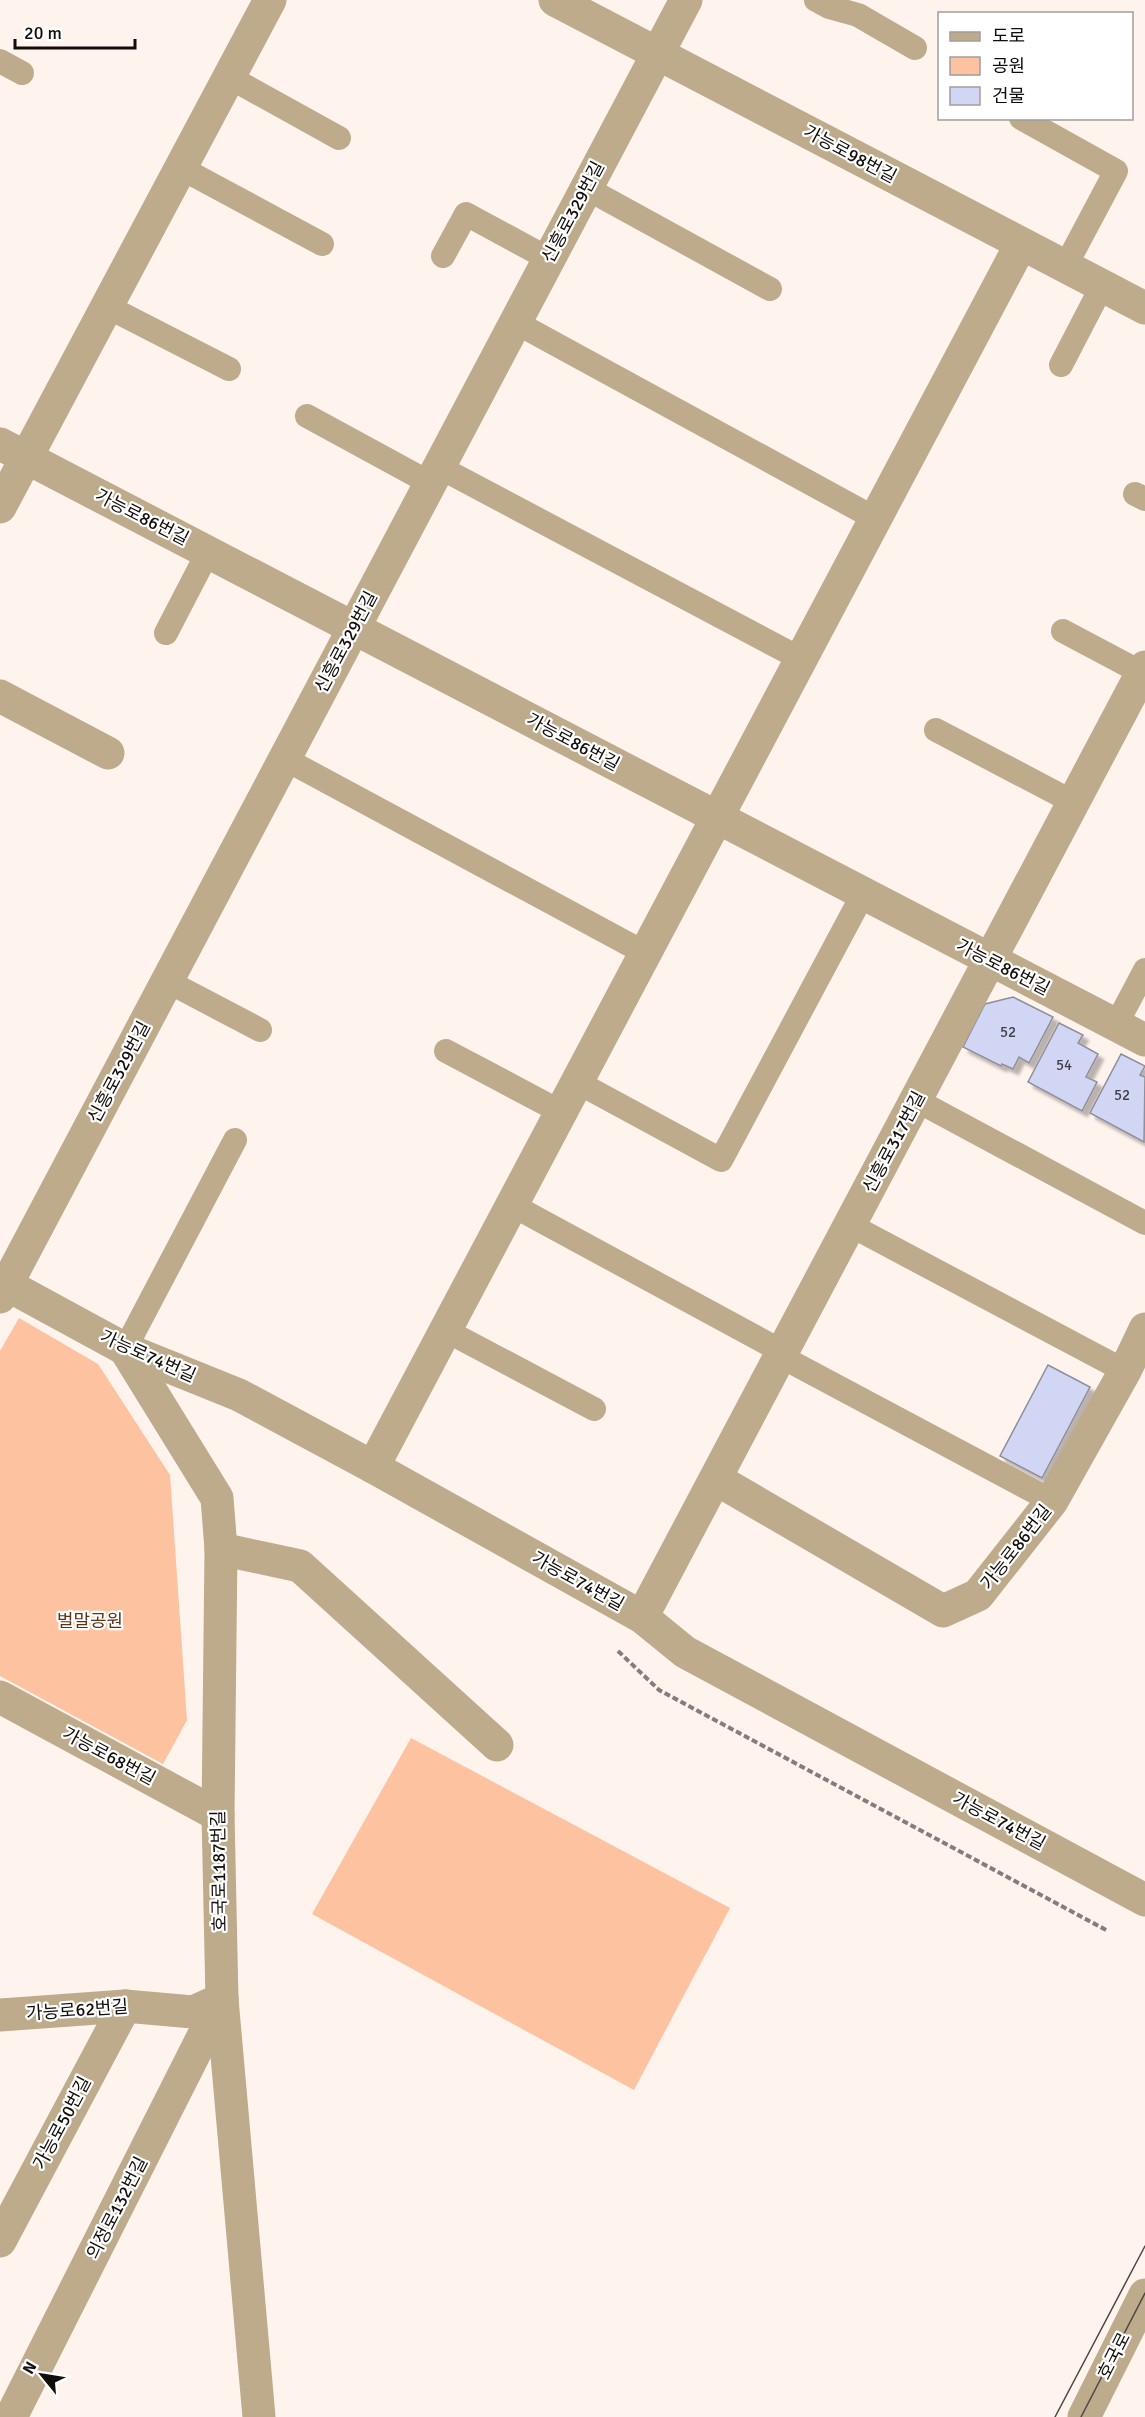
<svg xmlns="http://www.w3.org/2000/svg" width="1145" height="2417" viewBox="0 0 1145 2417" font-family="Signika,'Noto Sans KR',sans-serif">
<defs>
<filter id="shadow"><feDropShadow dx="5.5" dy="5.5" stdDeviation="1.5" flood-color="#0004"/></filter>
</defs>
<rect width="100%" height="100%" fill="#fff3ed"/>
<g fill="#fdc29f">
<polygon points="19,1318 98,1364 170,1475 187,1720 163,1764 0,1676 0,1351"/>
<polygon points="411,1738 730,1908 634,2090 312,1914"/>
</g>
<g fill="#d2d6f5" stroke="#8d8f99" stroke-width="1.5" filter="url(#shadow)">
<polygon points="1013,997 1053,1017 1029,1063 1019,1057 1013,1069 1002,1064 1001,1066 963,1047 985,1004"/>
<polygon points="1059,1023 1083,1035 1078,1043 1098,1054 1086,1077 1097,1082 1082,1111 1028,1082"/>
<polygon points="1121,1054 1145,1066 1140,1075 1145,1077 1144,1142 1090,1113"/>
<polygon points="1048,1365 1090,1387 1042,1478 1000,1456"/>
</g>
<g fill="none" stroke-linecap="round" stroke-linejoin="round">
<polyline stroke="#857d79" stroke-width="4" stroke-dasharray="6 3" stroke-linecap="butt" points="618,1651 659,1690 1108,1931"/>
<g stroke="#bdab8c" stroke-width="24">
<polyline points="816,0 829,7 858,15 915,48"/>
<polyline points="0,61 22,73"/>
<polyline points="229,77 339,138"/>
<polyline points="1021,118 1116,171 1065,267"/>
<polyline points="179,167 322,244"/>
<polyline points="586,188 770,289"/>
<polyline points="443,256 466,214 549,259"/>
<polyline points="106,306 229,369"/>
<polyline points="515,322 876,519"/>
<polyline points="1061,365 1102,286"/>
<polyline points="307,416 430,483"/>
<polyline points="439,467 801,659"/>
<polyline points="1135,494 1145,499"/>
<polyline points="1063,631 1142,673"/>
<polyline points="166,633 208,552"/>
<polyline points="936,730 1073,802"/>
<polyline points="285,759 645,953"/>
<polyline points="167,981 260,1030"/>
<polyline points="1116,1025 1145,970"/>
<polyline points="446,1051 561,1112"/>
<polyline points="577,1082 721,1160 863,894"/>
<polyline points="916,1100 1145,1223"/>
<polyline points="512,1205 783,1352"/>
<polyline points="850,1225 1125,1371"/>
<polyline points="445,1330 594,1409"/>
<polyline points="125,1349 235,1140"/>
<polyline points="780,1356 1052,1501"/>
</g>
<g stroke="#bdab8c" stroke-width="33">
<polyline points="555,0 1145,308"/>
<polyline points="0,444 1145,1040"/>
<polyline points="0,507 270,0"/>
<polyline points="0,696 108,753"/>
<polyline points="0,1281 125,1349 239,1395 373,1467 642,1617 685,1652 1145,1900"/>
<polyline points="0,1297 686,0"/>
<polyline points="125,1349 217,1498 221,1549 218,1815 222,1999 259,2417"/>
<polyline points="373,1467 1021,244"/>
<polyline points="716,1479 943,1611 978,1595 1052,1501 1125,1371 1145,1329"/>
<polyline points="221,1549 300,1566 497,1745"/>
<polyline points="642,1617 1145,667"/>
<polyline points="0,1697 218,1815"/>
<polyline points="0,2015 125,2006 193,2012 222,1999"/>
<polyline points="0,2241 125,2006"/>
<polyline points="11,2417 222,1999"/>
</g>
<polyline stroke="#bdab8c" stroke-width="33" points="1084,2417 1145,2295"/>
<g stroke="#4f4946" stroke-width="1.5">
<polyline points="1055,2417 1145,2246"/>
<polyline points="1081,2417 1145,2293"/>
</g>
</g>
<g text-anchor="middle" stroke-width="4.5" stroke-linejoin="round" paint-order="stroke">
<g font-size="15" fill="#413f46">
<text x="1008" y="1037">52</text>
<text x="1064" y="1070">54</text>
<text x="1122" y="1100">52</text>
</g>
<g font-size="18" fill="#110d0b" stroke="#fff">
<text transform="translate(850 154) rotate(28)" y="6">가능로98번길</text>
<text transform="translate(573 212) rotate(-62)" y="6">신흥로329번길</text>
<text transform="translate(142 517) rotate(27)" y="6">가능로86번길</text>
<text transform="translate(346 642) rotate(-62)" y="6">신흥로329번길</text>
<text transform="translate(573 742) rotate(28)" y="6">가능로86번길</text>
<text transform="translate(1003 967) rotate(27)" y="6">가능로86번길</text>
<text transform="translate(119 1072) rotate(-62)" y="6">신흥로329번길</text>
<text transform="translate(894 1142) rotate(-62)" y="6">신흥로317번길</text>
<text transform="translate(148 1356) rotate(24)" y="6">가능로74번길</text>
<text transform="translate(1016 1547) rotate(-52)" y="6">가능로86번길</text>
<text transform="translate(578 1581) rotate(29)" y="6">가능로74번길</text>
<text transform="translate(109 1756) rotate(28)" y="6">가능로68번길</text>
<text transform="translate(999 1821) rotate(28)" y="6">가능로74번길</text>
<text transform="translate(219 1871) rotate(-91)" y="6">호국로1187번길</text>
<text transform="translate(77 2010) rotate(-4)" y="6">가능로62번길</text>
<text transform="translate(62 2123) rotate(-62)" y="6">가능로50번길</text>
<text transform="translate(117 2208) rotate(-63)" y="6">의정로132번길</text>
<text transform="translate(1114 2356) rotate(-63)" y="6">호국로</text>
</g>
<g font-size="18" fill="#613211" stroke="#fff">
<text x="90" y="1627">벌말공원</text>
</g>
</g>
<rect x="938" y="12" width="195" height="108" fill="#ffffff" stroke="#a09e9d" stroke-width="1.5"/>
<rect x="950" y="32" width="30" height="9" fill="#bdab8c" stroke="#a09e9d" stroke-width="1.5"/>
<text x="992" y="42" font-size="18" fill="#110d0b">도로</text>
<rect x="950" y="57" width="30" height="18" fill="#fdc29f" stroke="#a09e9d" stroke-width="1.5"/>
<text x="992" y="72" font-size="18" fill="#110d0b">공원</text>
<rect x="950" y="87" width="30" height="18" fill="#d2d6f5" stroke="#a09e9d" stroke-width="1.5"/>
<text x="992" y="102" font-size="18" fill="#110d0b">건물</text>
<g transform="translate(42 2375) rotate(300)" stroke="#ffffff" stroke-width="4.5" paint-order="stroke">
<path d="M0-4.5L10 22L0 15L-10 22Z" fill="#110d0b"/>
<text y="-9" font-size="16" font-weight="bold" text-anchor="middle" fill="#110d0b">N</text>
</g>
<path d="M15 39v9h120v-9" fill="none" stroke="#110d0b" stroke-width="3"/>
<text x="24" y="39" font-size="18" fill="#110d0b" stroke="#ffffff" stroke-width="4.5" paint-order="stroke">20 m</text>
</svg>
